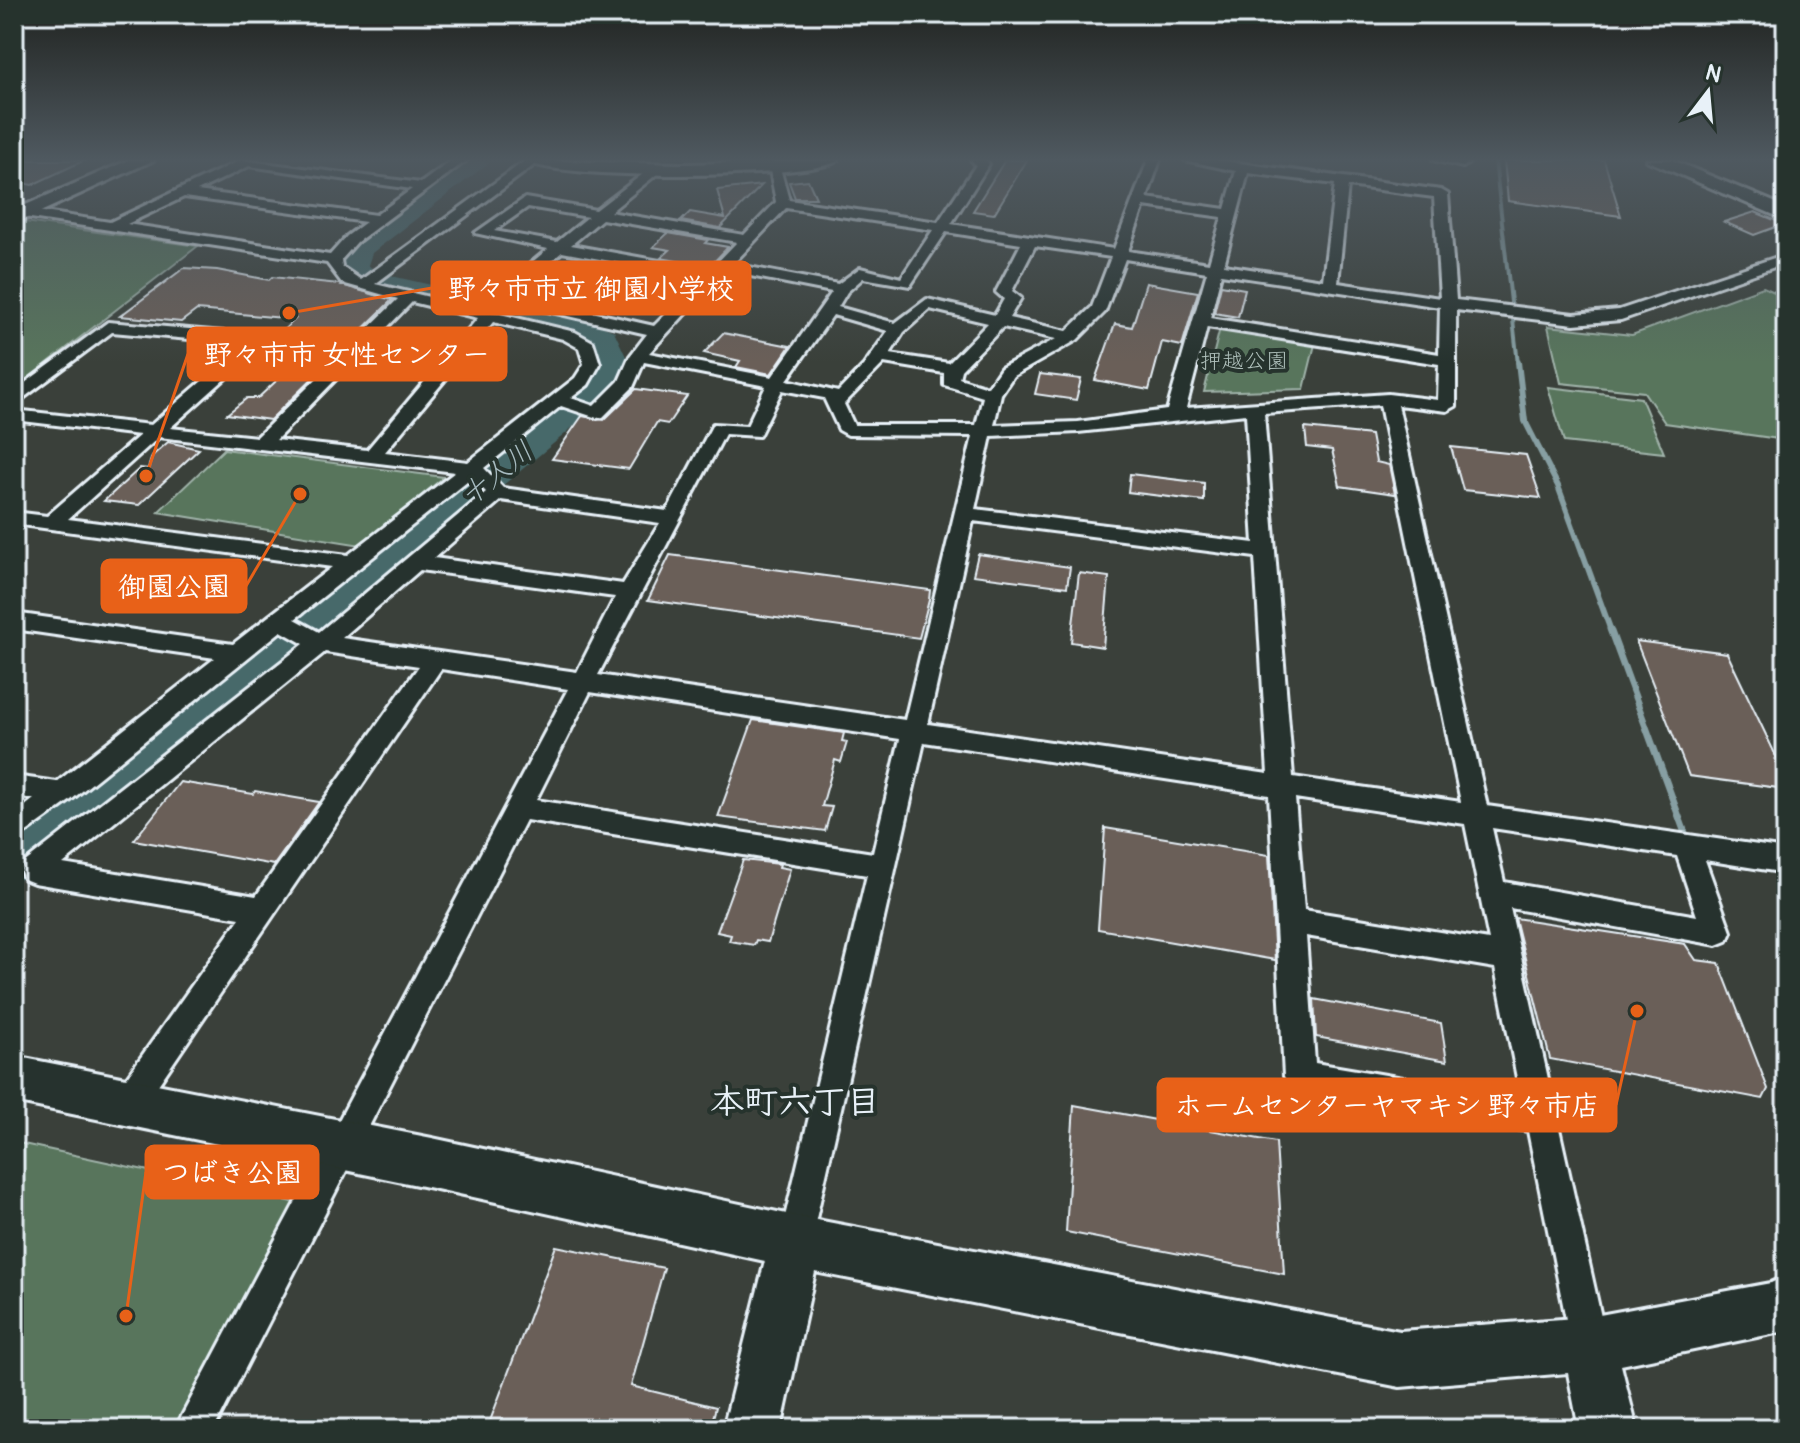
<svg xmlns="http://www.w3.org/2000/svg" width="1800" height="1443" viewBox="0 0 1800 1443" font-family="Pangolin,'Klee One',sans-serif">
<rect width="100%" height="100%" fill="#3a403a"/>
<filter id="ink" filterUnits="userSpaceOnUse"><feTurbulence type="fractalNoise" baseFrequency=".0125" numOctaves="2"/><feDisplacementMap in="SourceGraphic" scale="16" xChannelSelector="R" yChannelSelector="G"/><feConvolveMatrix kernelMatrix="1 2 1 2 8 2 1 2 1" color-interpolation-filters="sRGB"/></filter>
<g filter="url(#ink)">
<g fill="#58755c" stroke="#a0b3aa" stroke-width="2">
<polygon points="25,222 198,246 14,389 14,228"/>
<polygon points="1763,287 1786,297 1786,440 1665,423 1644,392 1561,383 1548,326 1632,335"/>
<polygon points="1221,324 1316,340 1304,389 1204,392"/>
<polygon points="1548,387 1641,398 1664,453 1564,442"/>
<polygon points="224,449 444,477 361,545 158,512"/>
<polygon points="14,1142 298,1203 179,1429 14,1429"/>
</g>
<g fill="none" stroke-linecap="round" stroke-linejoin="round">
<polyline stroke="#879fa3" stroke-width="4" points="1495,160 1518,364"/>
<polyline stroke="#879fa3" stroke-width="6" points="1518,362 1525,421 1558,486 1611,631"/>
<polyline stroke="#879fa3" stroke-width="7" points="1610,629 1685,833"/>
<polygon fill="#46696b" fill-rule="evenodd" points="465,160 490,162 372,253 368,265 378,273 583,319 614,331 629,363 603,399 565,434 31,875 14,881 14,831 541,420 581,385 598,363 590,342 564,332 359,285 340,268 341,256 354,241"/>
</g>
<g fill="#6a5e58" stroke="#e8f1f8" stroke-width="2">
<polygon points="21,160 85,160 32,185 14,181 14,163"/>
<polygon points="1005,160 1027,160 994,214 973,211"/>
<polygon points="1504,160 1604,160 1621,216 1508,201"/>
<polygon points="808,180 816,198 795,198 789,182"/>
<polygon points="762,185 720,228 681,221 690,212 725,218 717,190"/>
<polygon points="1755,212 1784,224 1754,235 1724,222"/>
<polygon points="668,233 708,240 705,243 728,247 709,267 661,258 670,250 653,247"/>
<polygon points="184,268 217,270 269,280 272,277 339,284 392,300 270,420 227,414 247,398 258,398 306,353 264,349 295,319 197,310 181,322 120,316"/>
<polygon points="1146,283 1198,292 1182,346 1162,342 1149,390 1095,380 1115,324 1132,327"/>
<polygon points="1221,285 1245,289 1238,317 1214,313"/>
<polygon points="723,333 790,346 771,374 736,367 740,361 704,353"/>
<polygon points="1040,374 1081,379 1076,400 1035,394"/>
<polygon points="636,389 687,396 668,424 657,422 629,469 552,459 582,416 604,420"/>
<polygon points="1305,428 1371,435 1376,462 1389,465 1395,494 1340,486 1332,450 1307,447"/>
<polygon points="168,442 199,449 139,505 104,501 140,468 148,469 152,456"/>
<polygon points="1451,447 1526,455 1541,498 1463,490"/>
<polygon points="1130,474 1204,483 1204,501 1128,492"/>
<polygon points="978,554 1070,567 1067,587 973,575"/>
<polygon points="670,555 930,590 929,600 919,638 648,600"/>
<polygon points="1079,573 1109,577 1103,647 1071,642"/>
<polygon points="1636,641 1727,653 1786,777 1786,789 1689,776"/>
<polygon points="753,720 844,733 842,741 847,742 841,762 835,760 822,806 832,807 825,831 718,817"/>
<polygon points="180,782 253,794 255,791 319,802 274,865 134,840"/>
<polygon points="1105,828 1269,855 1275,960 1098,929"/>
<polygon points="743,860 780,864 779,867 790,869 768,942 756,940 754,945 729,941 731,935 717,932"/>
<polygon points="1515,918 1685,944 1696,960 1719,963 1768,1089 1763,1099 1550,1059"/>
<polygon points="1314,999 1441,1023 1447,1061 1316,1037"/>
<polygon points="1074,1105 1276,1142 1284,1274 1066,1232"/>
<polygon points="556,1246 664,1268 631,1386 716,1407 710,1429 487,1429"/>
</g>
<g fill="none" stroke-linecap="round" stroke-linejoin="round">
<g stroke="#e8f1f8" stroke-width="6">
<g id="street">
<path d="M241 160 421 183 452 160H467L357 242 341 260 342 267 361 280 526 160H541L375 284 575 332 593 342 600 364 588 385 571 398 594 406 619 381 630 356 647 334 495 299V293L548 249 475 233 525 198 596 210 652 167 657 168V174L610 212 744 235 776 202 769 165 780 168 789 200 938 222 976 165 971 160H986L989 164 951 224 1114 249 1148 160H1160L1147 198 1225 209 1236 171 1185 160H1217L1441 190 1448 194 1456 300 1574 314 1619 310 1786 254V263L1621 320 1574 324 1456 310V406L1447 411 1398 405 1487 806 1786 849V873L1705 860 1731 932 1727 941 1717 945 1510 908 1607 1344 1602 1357 1589 1362 1576 1357 1571 1344 1528 1131 1289 1087 1284 1076 1269 795 924 742 808 1254 796 1259 784 1254 779 1242 867 875 526 820 214 1429H175L568 689 441 669 139 1113 128 1118 117 1113 112 1102 117 1091 240 918 34 883 24 879 21 871 24 863 304 644 281 631 71 800 14 841V815L34 799 14 796V776L57 782 215 658 14 629V613L233 644 332 567 14 524V512L47 516 140 435 14 420V410L151 425 245 344 112 332 14 405V391L108 322 259 335 267 340 265 343 170 428 257 437 398 299 342 283 327 263 24 217 17 213 24 209 110 222ZM249 166 412 189 376 215 197 191ZM1248 173 1335 184 1323 280 1224 265ZM1348 186 1434 197 1440 298 1338 283ZM184 197 366 222 347 236 330 255 127 224ZM1144 206 1222 217 1209 263 1128 251ZM528 207 588 217 557 242 494 231ZM786 208 933 230 901 278 860 268 838 284 733 264ZM602 219 737 242 710 270 571 245ZM946 232 1021 244 996 292 1004 299 995 315 927 299 895 323 838 307 847 292 863 278 910 286ZM1035 246 1111 257 1092 307 1067 331 1009 318 1021 298 1012 291ZM562 252 702 278 654 326 512 294ZM1125 259 1207 272 1167 410 1078 422 994 425 1001 394 1013 376 1077 340 1105 312ZM725 271 832 292 772 377 649 353ZM1221 274 1440 307 1439 354 1210 318ZM412 302 478 318 367 450 276 440ZM930 309 988 323 949 363 890 354 904 332ZM833 315 888 331 864 365 838 392 787 380ZM493 322 563 339 579 348 584 364 575 378 468 462 385 452ZM1003 327 1056 339 1001 368 988 387 959 378 961 370ZM1207 327 1439 364 1438 400 1388 394 1186 408ZM644 362 766 386 747 426 713 424 667 511 503 488 484 468 561 406 597 418 603 417 633 387ZM884 363 944 373V385L983 397 976 425H854L844 404ZM782 390 824 398 839 430 848 435 973 436 905 720 598 675 725 434 759 436ZM1380 405 1461 802 1293 777 1264 413ZM1246 414 1254 543 975 509 991 436 1078 432ZM159 437 455 472 348 555 68 519ZM472 478 486 492 319 632 295 619ZM501 500 660 523 623 584 434 558ZM973 521 1255 557 1268 774 928 724ZM420 570 615 597 577 672 342 638ZM325 652 419 666 256 896 63 864ZM590 692 900 739 873 853 536 800ZM1295 798 1465 824 1489 940 1304 910ZM1492 828 1677 856 1697 916 1504 882ZM1306 936 1495 968 1521 1098 1315 1063Z"/>
<polygon points="1433,160 1468,160 1469,163 1463,167"/>
<polygon points="1775,160 1786,160 1786,166"/>
</g>
</g>
<g stroke="#e8f1f8" stroke-width="6">
<g id="secondary">
<polygon points="129,160 154,160 14,224 14,210"/>
<path d="M525 160 682 164 838 160C819 180 543 180 525 160Z"/>
<polygon points="1646,160 1672,160 1786,207 1786,220"/>
<polygon points="14,1056 432,1138 796,1216 1400,1331 1589,1317 1771,1283 1786,1276 1786,1331 1621,1365 1637,1429 1579,1429 1568,1373 1400,1387 815,1272 781,1429 723,1429 765,1261 432,1188 14,1102"/>
</g>
</g>
<use href="#street" fill="#26332d" fill-rule="evenodd"/>
<use href="#secondary" fill="#26332d" fill-rule="evenodd"/>
</g>
</g>
<linearGradient id="sky" x2="0" y2="1"><stop stop-color="#202320"/><stop offset="0.44" stop-color="#4f5960"/><stop offset="1" stop-color="#4f5960" stop-opacity="0"/></linearGradient>
<rect width="1800" height="362" fill="url(#sky)"/>
<g text-anchor="middle" stroke-width="8" stroke-linejoin="round" paint-order="stroke">
<g font-size="22" fill="#aebfba" stroke="#26332d">
<text x="1244" y="368">押越公園</text>
</g>
<g font-size="28" font-style="italic" fill="#a7bbc0" stroke="#26332d">
<text transform="translate(496 473) rotate(-39)" y="10">十人川</text>
</g>
<g font-size="34" font-weight="bold" fill="#e8f1f8" stroke="#26332d">
<text x="795" y="1113">本町六丁目</text>
</g>
</g>
<path fill="none" stroke="#e86118" stroke-width="3" d="M289 313L432 288M146 476L188 354M300 494L246 586M1637 1011L1616 1105M126 1316L146 1172"/>
<g fill="#e86118" stroke="#26332d" stroke-width="3">
<circle cx="289" cy="313" r="8"/>
<circle cx="146" cy="476" r="8"/>
<circle cx="300" cy="494" r="8"/>
<circle cx="1637" cy="1011" r="8"/>
<circle cx="126" cy="1316" r="8"/>
</g>
<g fill="#e86118" stroke="#e86118" stroke-width="3">
<rect x="432" y="262" width="318" height="52" rx="8"/>
<rect x="188" y="328" width="318" height="52" rx="8"/>
<rect x="102" y="560" width="144" height="52" rx="8"/>
<rect x="1158" y="1079" width="458" height="52" rx="8"/>
<rect x="146" y="1146" width="172" height="52" rx="8"/>
</g>
<g font-size="28" text-anchor="middle" font-weight="bold" fill="#fff">
<text x="591" y="298">野々市市立 御園小学校</text>
<text x="347" y="364">野々市市 女性センター</text>
<text x="174" y="596">御園公園</text>
<text x="1387" y="1115">ホームセンターヤマキシ 野々市店</text>
<text x="232" y="1182">つばき公園</text>
</g>
<rect width="1800" height="1443" fill="none" stroke="#26332d" stroke-width="48"/>
<rect x="24" y="24" width="1752" height="1395" fill="none" stroke="#e8f1f8" stroke-width="3" filter="url(#ink)"/>
<g transform="translate(1708 92) rotate(16)" stroke="#26332d" stroke-width="6" paint-order="stroke">
<path d="M0-6L14 30L0 20L-14 30Z" fill="#e8f1f8"/>
<text y="-12" font-size="22" font-weight="bold" text-anchor="middle" fill="#e8f1f8">N</text>
</g>
</svg>
